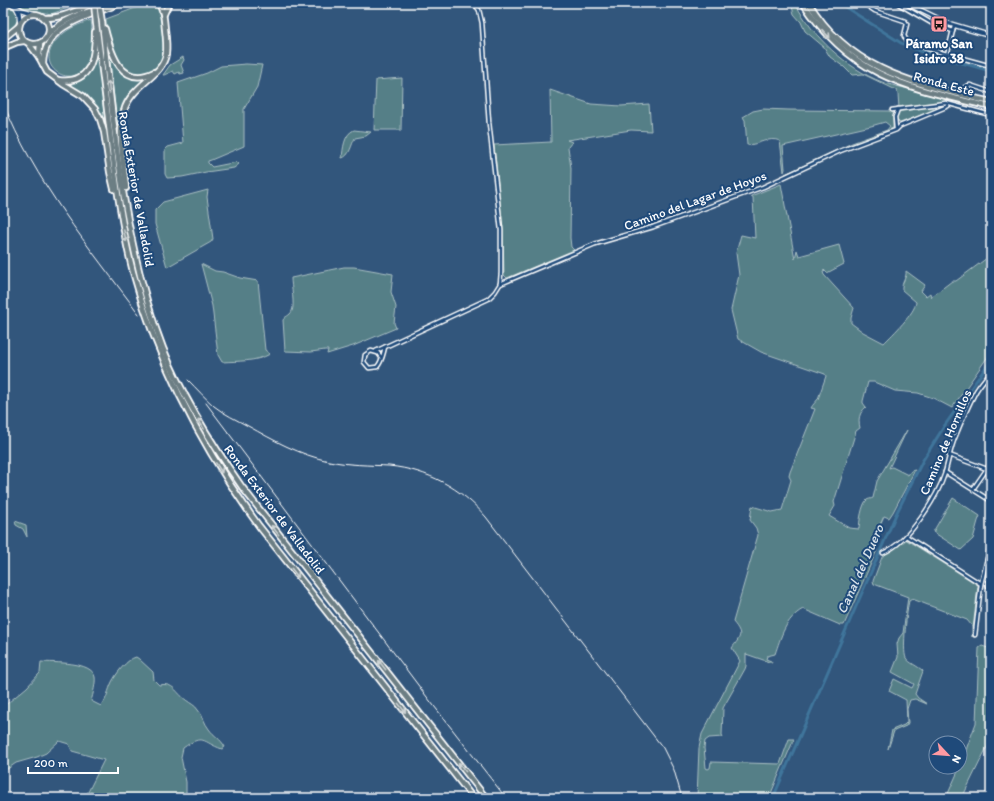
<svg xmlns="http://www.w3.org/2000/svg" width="994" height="801" viewBox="0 0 994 801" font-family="Itim,sans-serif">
<rect width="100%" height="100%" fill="#32567c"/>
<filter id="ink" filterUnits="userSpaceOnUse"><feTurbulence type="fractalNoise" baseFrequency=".025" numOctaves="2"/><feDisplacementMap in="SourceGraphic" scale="8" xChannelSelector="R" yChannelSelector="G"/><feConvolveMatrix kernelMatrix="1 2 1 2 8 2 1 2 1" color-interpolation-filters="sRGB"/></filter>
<g filter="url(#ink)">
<g fill="#547f87" stroke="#aabfc3">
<path d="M3 3C24 10 20 26 3 35Z"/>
<polygon points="15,3 82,3 51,14 26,9"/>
<path d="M791 3H795C813 37 846 68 882 82 891 85 900 87 909 89 922 93 935 97 948 98L944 103 899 108 898 94 896 90 863 74 852 75 844 67 830 57 824 47 805 31 801 22 794 14Z"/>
<path d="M146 4H155C161 11 161 19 162 28 163 37 165 49 162 58 156 75 132 79 121 65 111 53 107 34 106 19Z"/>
<path d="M91 20C93 35 94 53 86 66 70 93 23 61 68 30 74 26 83 23 91 20Z"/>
<path d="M96 45 106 128 105 129C100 104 86 93 65 84 91 78 93 72 96 45Z"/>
<path d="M108 45 116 65 124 73 150 76C121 95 122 111 119 142Z"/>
<polygon points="183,57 184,60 181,65 184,73 180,74 179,72 175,74 173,71 164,75 163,75 170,65"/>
<polygon points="246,64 262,65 257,87 244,109 244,146 211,160 208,161 208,163 212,167 237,162 239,164 234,168 206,172 182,177 167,178 165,174 165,150 168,147 183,143 178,83 207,73 221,66"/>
<polygon points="402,78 401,130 374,130 376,80"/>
<polygon points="550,90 591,104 621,106 649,104 651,131 631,130 567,140 572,142 568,147 571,168 570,238 571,247 574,250 507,278 504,275 503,230 494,145 551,142"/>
<polygon points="942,105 943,107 900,123 897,120 896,115 900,111"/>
<path d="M763 109 789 110 890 111 893 112V128L785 174 852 143 887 130 890 126 885 122 871 126 783 146 785 169 784 172 780 141C769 136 758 145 747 145L745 120 743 117 753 111Z"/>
<path d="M354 130 371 132 366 136 355 138C351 145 350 156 342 158 343 149 344 134 354 130Z"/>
<path d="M781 184 795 259 797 250 799 256 839 245 844 264 827 273 824 270 823 272 824 275 854 308 851 318V323L863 332 884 343C893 334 915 313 916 302L902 290C901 282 907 278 906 271L925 285 921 291 926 296 930 293 931 297 952 281H956L991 255V352L952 408 933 398 918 393 895 391 874 382H868L863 401V403L866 407C859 413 858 419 860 428L856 431 834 502 835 506 829 516 849 528 859 529C859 524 862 503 867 500 868 499 871 499 873 498L877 481 907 430 889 468 892 467 908 475 911 471 915 470 893 512 889 518 884 516 875 536 877 537 873 544 877 550 844 625H840L803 609C785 619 781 637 775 654L767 656 766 659 771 661 772 663 746 654V666L745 669 723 708 722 735 723 737 709 738 705 741 704 748 706 768 708 769 710 768 711 762 780 764 789 739H794L769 798H697L699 748 702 734 740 661 732 648C740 637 744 635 733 622L758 535 756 528 750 520 752 506 772 512 782 510 791 480 789 476 790 472 815 409 811 408C813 404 816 402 818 399L826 376 825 374 761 352 738 339 731 310 739 275 736 253 741 235 755 238 753 197 751 196Z"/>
<polygon points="208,190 207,197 213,239 211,242 167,267 155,224 155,210 163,202"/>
<path d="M201 264 215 271 223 272 240 278 258 281 265 350 270 354C256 362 238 361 222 362L218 355 212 306Z"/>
<path d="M344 267H354L393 274 391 292 396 307 394 323 396 328 353 346 327 354 328 350H325L311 352 285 351 283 320C285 316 290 316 292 311 295 305 291 286 291 278Z"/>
<polygon points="953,498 980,516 978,521 973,539 961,550 933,532"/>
<polygon points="15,521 26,525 27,537 23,529 16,525"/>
<path d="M905 539 978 585 972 637V626L967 620 915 600 912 599 909 601C907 609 902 650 906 658 909 663 918 666 923 671L915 694 918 698 927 704 915 699 910 700 907 709 908 723 906 726 894 731 888 749 892 730 904 725 907 722 906 700 889 691 894 679 912 688 914 684 892 672 898 657 897 644 899 638 903 633 908 597 874 584 873 581 882 557Z"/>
<polygon points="982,646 991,649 991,739 962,798 946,798 964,758 967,747 976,723 979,648"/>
<path d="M136 657 139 659 153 672 154 680 159 685C174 682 176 693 186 700 191 704 195 705 198 710 203 715 204 723 209 729 214 736 221 739 225 747L222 749C202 742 204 733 183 748L181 757 186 782V798H104L101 794 90 792 88 798H85L104 760 72 751 69 744 59 741 46 753 37 757 16 763 3 772V707L27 687 40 673 41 662C54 663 92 661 95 677 96 682 93 695 91 701L101 706C107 700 108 690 112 682 116 674 127 659 136 657Z"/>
</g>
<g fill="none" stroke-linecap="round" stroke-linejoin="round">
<g stroke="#3f759b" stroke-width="3">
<polyline points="839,3 901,43 919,51 991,71"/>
<polyline points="773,798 897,512 923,460 945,425 991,360"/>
</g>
<polyline stroke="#516f90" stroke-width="2.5" stroke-dasharray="2.5 1" stroke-linecap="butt" points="949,105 965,87"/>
<g stroke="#fff" stroke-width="5.5">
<g id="street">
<polyline points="863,3 875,11 905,21 907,24 904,36 907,41 925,48 991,66"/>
<polyline points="897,3 933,24 953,31"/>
<polyline points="947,55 954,26"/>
<polyline points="965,87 970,85 991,92"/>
<polyline points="892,110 946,103 991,115"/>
<polyline points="896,129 895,117 898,109"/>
<polyline points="500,284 595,244 653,227 763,187 840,151 896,130 900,126 948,106"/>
<polyline points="376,351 488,299 495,292 500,284 501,273 501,230 489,123 482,23 479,10 474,3"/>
<path d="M381 357 378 353 371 351 365 355 364 362 369 368 377 367C382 362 383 354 385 347"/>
<polyline points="949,455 987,469"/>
<polyline points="945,472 991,501"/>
<polyline points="973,489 991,463"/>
<polyline points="906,536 981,584"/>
<path d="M883 553C909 542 937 498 945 473 948 462 950 451 954 440 960 425 967 408 975 393 979 385 986 378 991 371"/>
<polyline points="991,571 988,583 988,586 991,587"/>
<polyline points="975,635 981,584 991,543"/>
</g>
</g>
<g stroke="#fff" stroke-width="6">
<g id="secondary">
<polyline points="9,3 22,10 35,14"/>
<polyline points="906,3 947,23 991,36"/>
<polyline points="16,7 19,13 20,24"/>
</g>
</g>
<g stroke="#fff" stroke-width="8">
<g id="highway">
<path d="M803 3C853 79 908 87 991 107"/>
<path d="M809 3C851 73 919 84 991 102"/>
<circle cx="34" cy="29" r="15"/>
<polyline points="164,14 169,3"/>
<path d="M44 18C61 19 79 9 95 3"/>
<path d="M102 22C114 129 124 248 163 348 183 398 212 444 242 487L486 798"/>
<path d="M96 23C101 63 106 102 111 141 116 185 122 229 133 272 158 365 203 449 259 526L473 798"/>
<path d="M105 29C111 53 121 89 154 72"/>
<path d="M49 34C64 17 88 12 109 5"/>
<polyline points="3,39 19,26"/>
<polyline points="29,44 39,57 47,72 63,84 83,96 95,109 100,119 104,132 110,172 114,189"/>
<polyline points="3,48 17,42 24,41"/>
<polyline points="39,57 40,43"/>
<path d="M43 64C44 22 91 17 120 3"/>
<path d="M58 80C91 85 95 58 95 32"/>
<path d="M126 188C124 164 117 134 124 111 131 85 163 76 166 54 167 46 166 37 165 29 164 20 164 10 158 3"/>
</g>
</g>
<use href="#street" stroke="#1f4a7a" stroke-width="2.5"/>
<use href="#secondary" stroke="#1f4a7a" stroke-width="3.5"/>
<use href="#highway" stroke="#6c7e84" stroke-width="4.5"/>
<g stroke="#fff" stroke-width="1">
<path d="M3 102C34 181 89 247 139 314"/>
<path d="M188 380C197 389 205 398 214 406 224 414 237 420 248 426 273 440 300 455 329 461 348 465 369 465 389 466 428 470 461 488 486 517L663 748 674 770 682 798"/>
<polyline points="206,403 427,697 506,798"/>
</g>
<g stroke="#fff" stroke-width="8" stroke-linecap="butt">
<g id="highway-bridge">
<polyline points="94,3 96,23"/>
<polyline points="99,3 102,22"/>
</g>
</g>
<use href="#highway-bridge" stroke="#6c7e84" stroke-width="4.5"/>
</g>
<defs><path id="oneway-shaft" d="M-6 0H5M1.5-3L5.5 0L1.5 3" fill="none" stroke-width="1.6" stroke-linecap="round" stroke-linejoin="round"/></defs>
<g stroke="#ccd2d4">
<use href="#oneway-shaft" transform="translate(826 34) rotate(47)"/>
<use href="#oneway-shaft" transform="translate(109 87) rotate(-97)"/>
<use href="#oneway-shaft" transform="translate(125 236) rotate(79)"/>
<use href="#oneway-shaft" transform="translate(201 424) rotate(-120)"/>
<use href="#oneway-shaft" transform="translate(219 468) rotate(58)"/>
<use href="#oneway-shaft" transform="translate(275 530) rotate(-128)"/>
<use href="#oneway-shaft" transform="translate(295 573) rotate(52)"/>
<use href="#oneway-shaft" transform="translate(382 665) rotate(-128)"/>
<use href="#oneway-shaft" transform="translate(402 708) rotate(52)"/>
<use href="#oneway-shaft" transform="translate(462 767) rotate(-128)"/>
</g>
</g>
<defs>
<g id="bus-square" transform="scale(0.9)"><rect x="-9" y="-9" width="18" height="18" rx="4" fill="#ff9aa2" stroke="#1f4a7a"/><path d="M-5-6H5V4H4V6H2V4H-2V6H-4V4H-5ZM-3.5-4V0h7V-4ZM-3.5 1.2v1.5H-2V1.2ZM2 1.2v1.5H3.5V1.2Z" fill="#111"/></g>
</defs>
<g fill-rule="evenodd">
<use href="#bus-square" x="939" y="24"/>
</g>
<g text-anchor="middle" stroke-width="4" stroke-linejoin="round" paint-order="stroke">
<g font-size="13" font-weight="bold" fill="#fff" stroke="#1f4a7a">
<text x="939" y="48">Páramo San<tspan x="939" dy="15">Isidro 38</tspan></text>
</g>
<g font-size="13" fill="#fff" stroke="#1f4a7a">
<text transform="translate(944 83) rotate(15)" y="5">Ronda Este</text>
<text transform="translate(137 189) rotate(80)" y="5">Ronda Exterior de Valladolid</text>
<text transform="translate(695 200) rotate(-20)" y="5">Camino del Lagar de Hoyos</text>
<text transform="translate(945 442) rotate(-67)" y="5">Camino de Hornillos</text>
<text transform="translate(275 509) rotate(53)" y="5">Ronda Exterior de Valladolid</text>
</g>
<g font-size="14" font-style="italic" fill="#d9e3eb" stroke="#1f4a7a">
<text transform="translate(860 569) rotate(-66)" y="5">Canal del Duero</text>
</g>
</g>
<rect width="994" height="801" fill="none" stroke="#1f4a7a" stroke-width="16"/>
<rect x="8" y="8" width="978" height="785" fill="none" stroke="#fff" stroke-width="1.5" filter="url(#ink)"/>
<g transform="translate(948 755) rotate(116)"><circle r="19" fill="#1f4a7a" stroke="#7992af"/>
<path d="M0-3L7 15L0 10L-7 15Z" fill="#ff9aa2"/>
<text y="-6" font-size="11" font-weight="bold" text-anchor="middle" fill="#ffffff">N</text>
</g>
<path d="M28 767v6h90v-6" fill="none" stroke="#ffffff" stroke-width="2"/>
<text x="34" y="767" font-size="12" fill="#ffffff" stroke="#1f4a7a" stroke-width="3" paint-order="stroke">200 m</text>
</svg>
